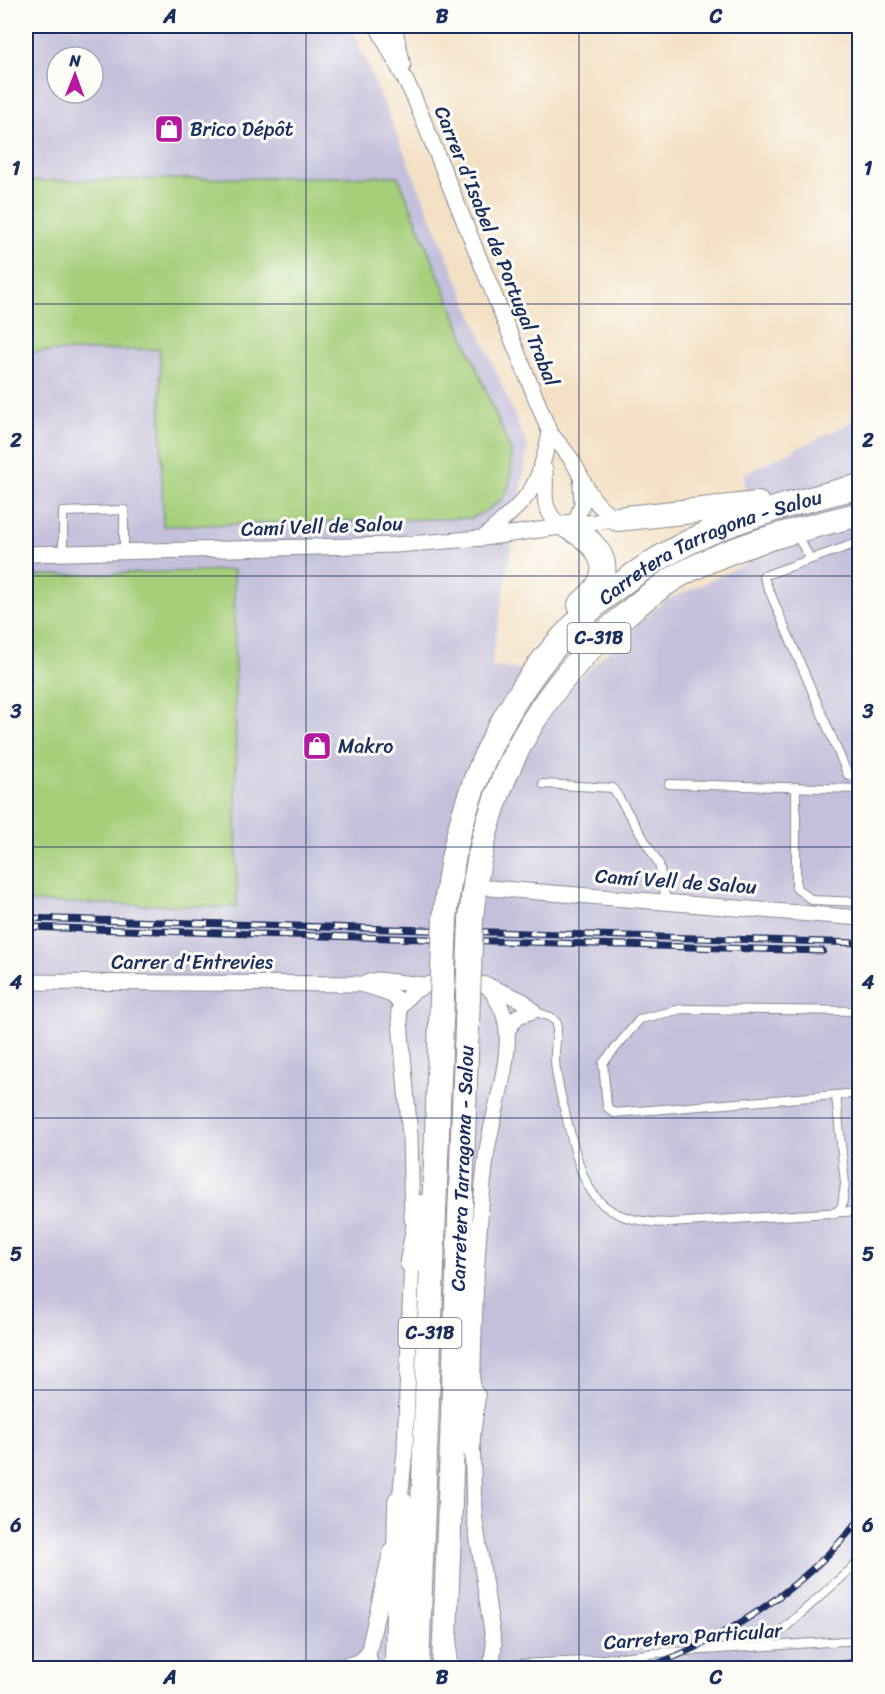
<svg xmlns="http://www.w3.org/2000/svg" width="885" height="1694" viewBox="0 0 885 1694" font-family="Sriracha,sans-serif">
<rect width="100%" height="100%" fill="#fdfcf7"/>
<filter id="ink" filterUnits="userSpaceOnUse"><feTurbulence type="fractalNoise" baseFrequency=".0167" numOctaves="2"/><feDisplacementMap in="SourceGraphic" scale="12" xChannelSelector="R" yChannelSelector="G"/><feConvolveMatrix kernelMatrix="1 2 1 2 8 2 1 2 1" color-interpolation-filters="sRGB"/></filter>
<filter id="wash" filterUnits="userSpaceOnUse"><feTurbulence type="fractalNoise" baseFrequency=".008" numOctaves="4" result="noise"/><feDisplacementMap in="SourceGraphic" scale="24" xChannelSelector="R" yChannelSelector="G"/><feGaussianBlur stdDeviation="1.35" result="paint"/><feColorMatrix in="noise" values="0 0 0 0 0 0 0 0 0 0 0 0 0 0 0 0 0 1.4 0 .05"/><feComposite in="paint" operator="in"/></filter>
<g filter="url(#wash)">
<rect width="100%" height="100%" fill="#f4e0c4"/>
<path fill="#c4c0db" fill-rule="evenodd" d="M26 26H351L528 448 491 666 579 678 663 602 750 562 744 474 859 419V1668H26ZM57 57H93V93H57Z"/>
<g fill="#a6cf7a" stroke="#607f6c" stroke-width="1.5">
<path d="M398 176 511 452C514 490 506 503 471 518L163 526 160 349 26 352V181Z"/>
<polygon points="234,570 237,907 26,902 26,576"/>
</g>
</g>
<g filter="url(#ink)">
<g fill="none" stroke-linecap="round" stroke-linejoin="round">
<g stroke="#888891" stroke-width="10">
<g id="service">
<polyline points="856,517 859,543"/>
<polyline points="796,535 811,559"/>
<polyline points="860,542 763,576 848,775 860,775"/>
<polyline points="63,553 63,512 124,510 124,552"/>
<polyline points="543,784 613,788 659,864 666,901"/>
<polyline points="669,784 860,789"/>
<polyline points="796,787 796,888 812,900 860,902"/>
<path d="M533 1011 551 1017 557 1023C558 1036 554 1047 555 1060 556 1083 564 1106 569 1128 585 1194 597 1222 670 1223L860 1211"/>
<polyline points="860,1011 682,1009 640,1019 603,1063 607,1107 614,1113 860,1093"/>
<polyline points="857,1093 860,1116"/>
<polyline points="835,1214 842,1206 845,1184 836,1095"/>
<polyline points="764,1646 860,1561"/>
<polyline points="493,1665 587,1661 655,1653 860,1640"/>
</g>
</g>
<g stroke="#888891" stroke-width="17">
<g id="minor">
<path d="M377 26 413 95 550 433C556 440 563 448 569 456 587 482 586 501 617 519"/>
<polyline points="394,26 403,66"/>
<path d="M545 470C547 500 539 501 560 528"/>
<polyline points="574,526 582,504 581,484"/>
<path d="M483 538C528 497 537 495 550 433"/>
<polyline points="26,554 396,545 483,538 617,519"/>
<polyline points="490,888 860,918"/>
<path d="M26 982 359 984C376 988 390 991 402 1004"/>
<polyline points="368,982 377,980 422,985"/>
<polyline points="489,986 523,1001 533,1011 518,1016 508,1029"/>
<path d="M412 1219 410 1136 399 1010C416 974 453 982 487 985 498 999 506 1013 507 1031 510 1065 491 1120 486 1157 476 1241 474 1320 472 1404"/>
<polyline points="472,1434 474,1514 494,1645 491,1668"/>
<polyline points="399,1510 405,1450 412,1255"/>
<polyline points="337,1668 359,1662 368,1654"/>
<polyline points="371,1668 368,1654 391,1551"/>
</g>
</g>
<g stroke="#888891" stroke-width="26">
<g id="trunk">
<polyline points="617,519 758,504"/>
<path d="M568 527C588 537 614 559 599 584 595 592 586 599 580 605"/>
<path id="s1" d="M445 920C457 758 544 614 691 541 744 515 802 501 860 486"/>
<path d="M471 920C480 802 526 705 614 625 637 604 662 583 691 569 744 542 802 529 860 514"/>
<polyline points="412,1262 422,1207"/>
<polyline points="467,1444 473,1397"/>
<polyline points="397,1668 400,1502"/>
<polyline points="417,1668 442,997"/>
<path id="s2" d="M444 1668 468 997"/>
</g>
</g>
<use href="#service" stroke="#fff" stroke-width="8"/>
<use href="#minor" stroke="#fff" stroke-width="15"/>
<use href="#trunk" stroke="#fff" stroke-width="24"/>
<g stroke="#1b2f5e" stroke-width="7">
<g id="rail">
<polyline points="26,918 860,943"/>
<polyline points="26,927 823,951"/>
<path d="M646 1668C727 1639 805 1587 860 1519"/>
<polyline points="801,1668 860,1662"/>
</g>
</g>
<use href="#rail" stroke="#fdfcf7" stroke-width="4.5" stroke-dasharray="14" stroke-linecap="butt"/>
<g stroke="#888891" stroke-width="26" stroke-linecap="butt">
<g id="trunk-bridge">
<polyline points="442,997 445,920"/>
<polyline points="468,997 471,920"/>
</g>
</g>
<use href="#trunk-bridge" stroke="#fff" stroke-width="24"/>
</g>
</g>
<path fill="none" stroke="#1b2f5e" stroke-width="1.5" stroke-opacity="0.55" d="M306 26V1668M579 26V1668M26 304H860M26 576H860M26 847H860M26 1118H860M26 1390H860"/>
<defs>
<g id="shop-square" transform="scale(1.5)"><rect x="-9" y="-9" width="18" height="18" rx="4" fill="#b5179e" stroke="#fdfcf7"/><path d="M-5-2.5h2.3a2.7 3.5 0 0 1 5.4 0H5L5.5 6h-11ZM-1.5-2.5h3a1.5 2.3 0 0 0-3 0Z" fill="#fff"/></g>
</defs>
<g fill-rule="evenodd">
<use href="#shop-square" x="169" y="129"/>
<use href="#shop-square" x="317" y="746"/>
</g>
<g text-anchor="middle" stroke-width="6" stroke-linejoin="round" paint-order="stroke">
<g fill="#fdfcf7" stroke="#5f6c8c" stroke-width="1.5">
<rect x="567.5" y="623" width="63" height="30" rx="4.5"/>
<rect x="398.5" y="1318" width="63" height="30" rx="4.5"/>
</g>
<g font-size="18" font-weight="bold" fill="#1b2f5e">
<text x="599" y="644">C-31B</text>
<text x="430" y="1339">C-31B</text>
</g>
<g font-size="20" fill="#1b2f5e" stroke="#fdfcf7" text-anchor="start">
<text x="190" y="136">Brico Dépôt</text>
<text x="338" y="753">Makro</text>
</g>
<g font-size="20" fill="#1b2f5e" stroke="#fdfcf7">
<text transform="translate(497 246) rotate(68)" y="7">Carrer d'Isabel de Portugal Trabal</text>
<text transform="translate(322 526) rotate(-2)" y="7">Camí Vell de Salou</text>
<text dy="7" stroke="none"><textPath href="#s1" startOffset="488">Carretera Tarragona - Salou</textPath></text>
<text transform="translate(676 881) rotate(4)" y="7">Camí Vell de Salou</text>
<text x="192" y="969">Carrer d'Entrevies</text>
<text dy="7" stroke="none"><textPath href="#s2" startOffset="500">Carretera Tarragona - Salou</textPath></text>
<text transform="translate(693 1636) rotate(-4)" y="7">Carretera Particular</text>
</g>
</g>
<rect width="885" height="1694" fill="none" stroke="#fdfcf7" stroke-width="66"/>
<g transform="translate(75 75) rotate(1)"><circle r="28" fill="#fdfcf7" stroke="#a3aaba" stroke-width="1.5"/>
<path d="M0-4.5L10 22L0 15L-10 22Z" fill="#b5179e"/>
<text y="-9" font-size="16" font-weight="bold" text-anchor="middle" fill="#1b2f5e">N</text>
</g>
<rect x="33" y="33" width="819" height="1628" fill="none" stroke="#1b2f5e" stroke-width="2"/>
<g font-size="20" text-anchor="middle" font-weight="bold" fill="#1b2f5e">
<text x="170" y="23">A</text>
<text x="442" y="23">B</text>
<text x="716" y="23">C</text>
<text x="16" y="175">1</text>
<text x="868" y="175">1</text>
<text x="16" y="447">2</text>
<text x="868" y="447">2</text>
<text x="16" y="718">3</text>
<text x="868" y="718">3</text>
<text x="16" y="989">4</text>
<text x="868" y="989">4</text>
<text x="16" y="1261">5</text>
<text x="868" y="1261">5</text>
<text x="16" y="1532">6</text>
<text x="868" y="1532">6</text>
<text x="170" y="1684">A</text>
<text x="442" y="1684">B</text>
<text x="716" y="1684">C</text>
</g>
</svg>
